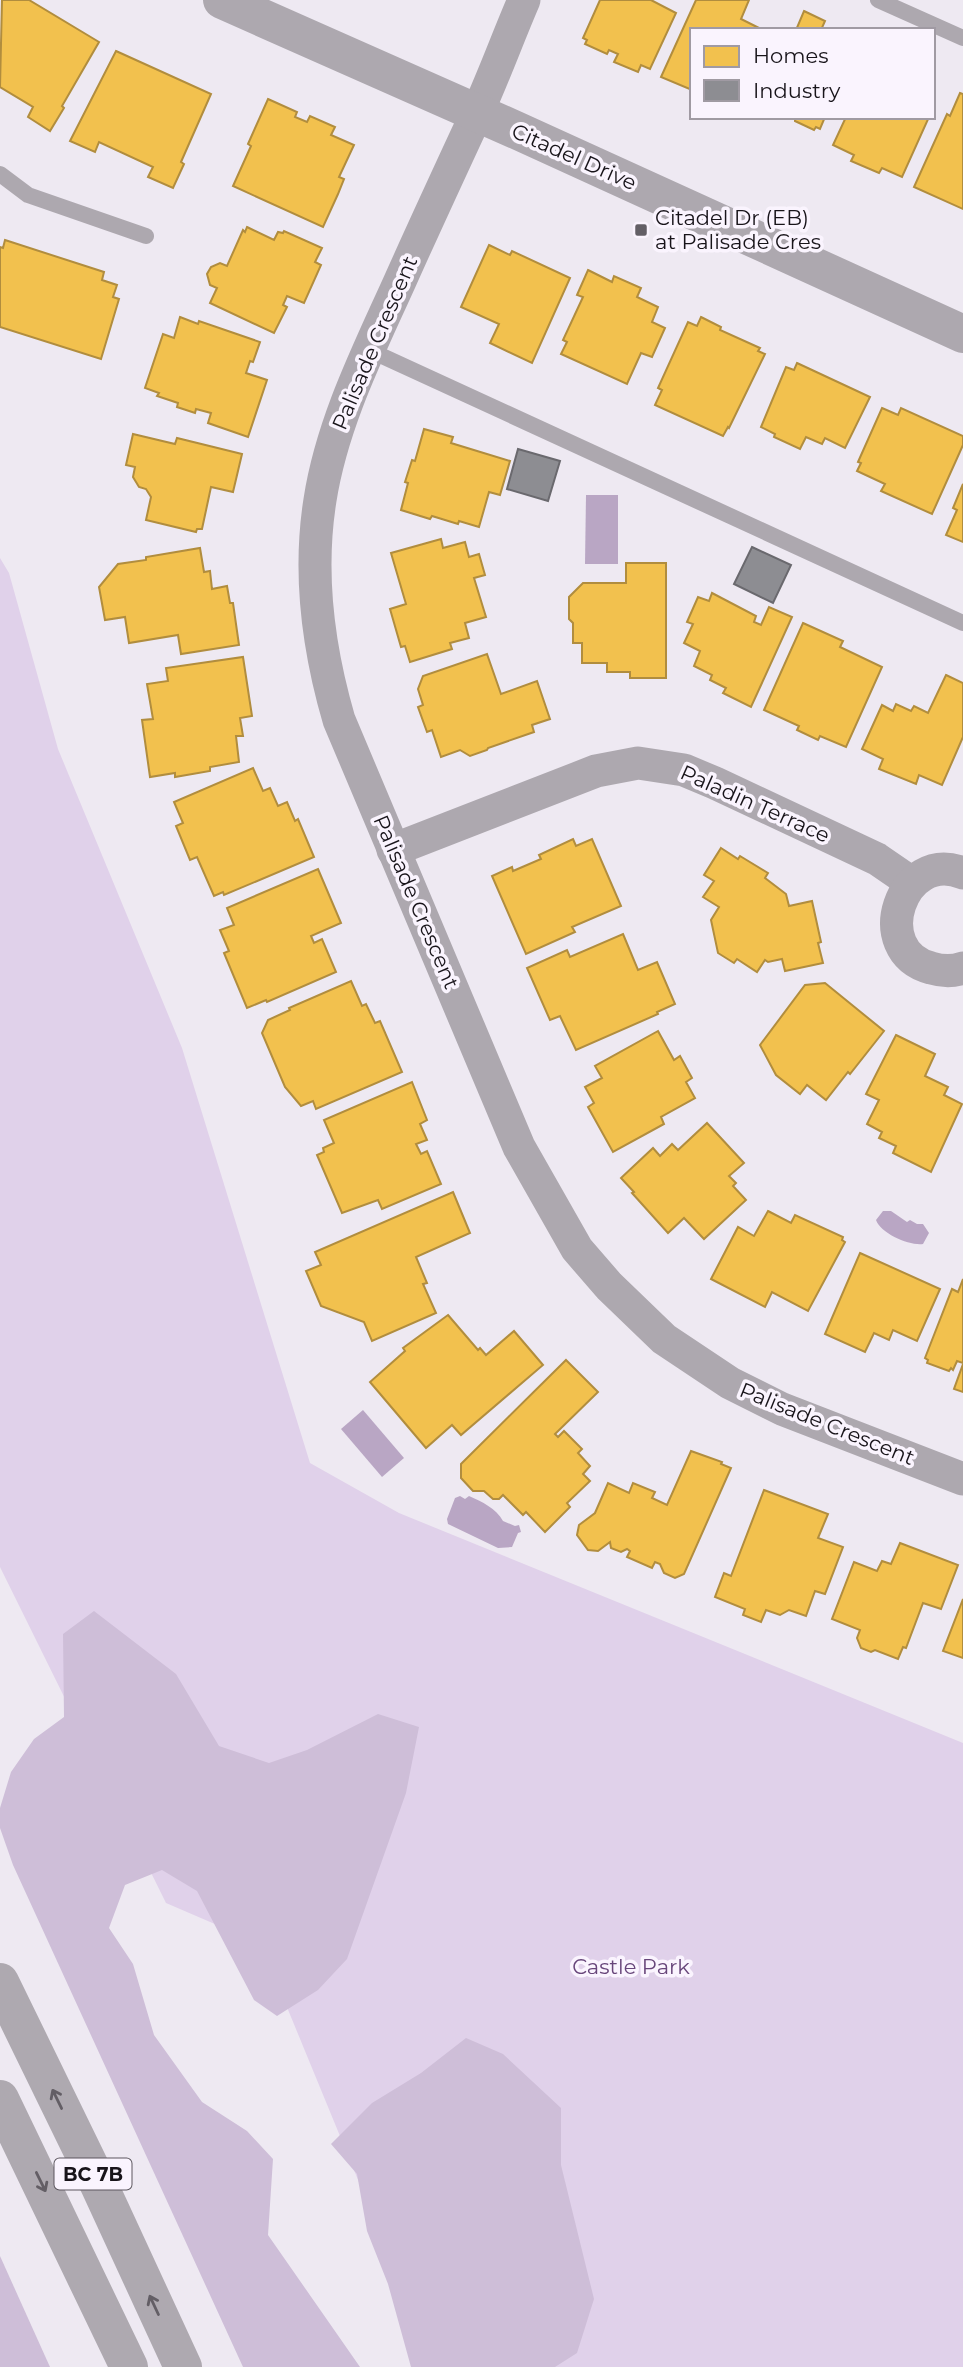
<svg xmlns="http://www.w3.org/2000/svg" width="963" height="2367" viewBox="0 0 963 2367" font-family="Montserrat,sans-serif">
<rect width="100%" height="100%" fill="#eee9f2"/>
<polygon fill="#e0d1ea" points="0,558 9,573 58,749 182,1048 310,1463 399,1513 963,1743 963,2367 435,2367 261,1944 166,1903 0,1567"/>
<g fill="#cebed8">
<polygon points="94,1611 176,1674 219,1746 269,1763 307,1750 378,1714 419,1727 406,1793 347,1959 318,1990 277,2016 254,2000 197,1891 162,1870 125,1885 109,1928 133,1964 154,2035 202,2102 247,2131 273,2159 268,2235 360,2367 243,2367 13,1865 0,1828 0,1808 11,1772 34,1739 64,1717 63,1634"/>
<polygon points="466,2038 503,2054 561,2108 561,2165 594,2299 577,2353 555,2367 411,2367 388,2284 367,2231 357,2174 331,2144 372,2103 421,2073"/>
<polygon points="0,2256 50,2367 0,2367"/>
</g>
<g fill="#b9a6c4">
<polygon points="586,495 618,495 618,564 585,564"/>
<path d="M883 1211H891L907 1222 910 1220 917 1224H923L929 1233 923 1244C910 1246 881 1234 876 1220Z"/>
<polygon points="363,1410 404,1458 382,1477 341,1429"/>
<path d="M460 1496 465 1499 469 1496C482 1502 496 1508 503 1521L515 1526 519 1525 521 1532 518 1533 512 1547 498 1548 448 1524 447 1519 455 1498Z"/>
</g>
<g fill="#f2c14e" stroke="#b18d3e" stroke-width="2">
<polygon points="2,0 29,0 99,42 62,106 64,108 50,131 28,117 33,107 0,87"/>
<polygon points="600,0 651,0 676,13 650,69 641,65 638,72 614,62 618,54 609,50 607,54 585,44 587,40 583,38"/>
<polygon points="696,0 749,0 741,19 763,30 692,30 692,90 661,77"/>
<polygon points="804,11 825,21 821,30 796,30"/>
<polygon points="116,51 211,94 181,162 184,164 173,188 148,177 153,167 99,142 95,152 70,141"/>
<polygon points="960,93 963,94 963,209 914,187 947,114 950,116"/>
<polygon points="268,99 297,112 295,117 307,122 310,116 335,127 331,135 354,145 339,177 344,179 338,194 323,227 233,186 251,146 248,144"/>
<polygon points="795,117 825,117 820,129 816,127 814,130 795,121"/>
<polygon points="846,117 929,117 902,177 882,168 879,173 851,161 854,155 833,145"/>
<polygon points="247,227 274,240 278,232 283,233 284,231 322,248 315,262 321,265 304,303 287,296 283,305 287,307 274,333 210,303 217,288 210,285 207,274 211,267 220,263 227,266 243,230 245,232"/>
<polygon points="5,240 104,272 102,280 117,285 113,297 119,299 101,359 0,327 0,247 3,248"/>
<polygon points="489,245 510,255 512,251 570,278 532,363 490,343 499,324 461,307"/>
<polygon points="588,270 612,282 614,276 641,288 637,297 658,307 652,322 665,328 652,357 641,353 627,384 561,354 567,342 563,340 583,297 577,295"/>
<polygon points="180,317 198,324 199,321 260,342 253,362 250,361 246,373 267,380 248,437 208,423 211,413 196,409 195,413 177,407 178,403 157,396 159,393 145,388 163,334 174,338"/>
<polygon points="701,317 721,327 720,330 760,348 758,351 765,354 729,428 728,427 723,436 655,405 662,390 658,388 688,322 697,326"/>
<polygon points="797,363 870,397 845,448 825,438 822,444 806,437 800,449 774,437 775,434 761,427 786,367 794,370"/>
<polygon points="882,408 898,415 901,408 963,436 963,445 932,514 881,491 885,484 857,471 861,463 858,462"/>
<polygon points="424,429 453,437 451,443 510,461 500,495 489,492 479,527 459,521 458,524 432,516 430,519 401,510 408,483 405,482 412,460 415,461"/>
<polygon points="133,434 175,444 177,438 242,454 233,492 211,487 202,529 197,529 196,532 146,520 151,497 146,489 139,487 133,477 135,467 126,465"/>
<polygon points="963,484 963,542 946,535 957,510 953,508"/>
<polygon points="441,539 443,548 465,542 469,557 479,554 485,575 474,578 486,617 465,623 469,638 450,643 452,649 410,662 405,646 401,647 390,609 406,604 391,553"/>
<polygon points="200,548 204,572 210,571 212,589 227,586 230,603 233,603 239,645 181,654 178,635 129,643 125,617 105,620 99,587 118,564 146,560 146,557"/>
<polygon points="626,563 666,563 666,678 630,678 630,672 607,672 607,663 582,663 582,643 573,643 573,623 569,619 569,597 583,583 626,583"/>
<polygon points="712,593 756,616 754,622 761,625 769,607 792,617 751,707 723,693 726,688 710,680 712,675 694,666 700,651 684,643 693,624 687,622 698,597 709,601"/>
<polygon points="803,623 843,641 840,647 882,667 846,747 820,736 818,740 797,730 799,726 764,710"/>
<polygon points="487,654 501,694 537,681 550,719 532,725 534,732 488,748 487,750 470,756 460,750 441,757 432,730 427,732 418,707 423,705 418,689 423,676"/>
<polygon points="243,657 252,716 240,718 243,736 236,736 239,762 210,767 210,771 175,777 175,773 150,777 142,720 153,719 147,684 168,681 166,668"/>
<polygon points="946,675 963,683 963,737 942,785 919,775 916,784 879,769 883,759 862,749 882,705 893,711 896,704 911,711 914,706 928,713"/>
<polygon points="253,768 263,791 270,788 278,806 287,802 295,821 298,819 314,857 224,895 223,892 214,896 197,857 190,860 176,826 183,823 174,802"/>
<polygon points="573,839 576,846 592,839 621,906 572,927 575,932 526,954 492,876 512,867 513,871 541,859 539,855"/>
<polygon points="721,848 738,859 740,856 768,873 765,878 786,894 789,906 812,901 821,942 818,943 823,963 785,971 782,959 768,962 765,960 757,972 737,959 734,963 718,953 711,920 719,907 703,897 714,881 704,875"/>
<polygon points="318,869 341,923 311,936 314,943 322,939 336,972 267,1002 266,1000 247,1008 224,953 229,951 220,930 234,925 227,908"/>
<polygon points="623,934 638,970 657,962 675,1004 657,1012 658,1014 576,1050 560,1016 550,1020 527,968 567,950 570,957"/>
<polygon points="351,981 362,1006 366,1004 375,1023 380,1021 402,1072 316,1109 313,1101 301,1106 285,1087 262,1033 268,1020 290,1010 289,1008"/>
<polygon points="825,983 884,1031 850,1074 848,1072 826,1100 807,1085 800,1094 776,1075 760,1045 805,985"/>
<polygon points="658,1031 674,1060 680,1056 692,1078 686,1082 695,1098 661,1117 664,1124 613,1152 588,1107 594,1103 585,1087 602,1078 595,1066"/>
<polygon points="896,1035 935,1054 925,1076 948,1087 944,1095 962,1104 931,1172 893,1153 896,1146 879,1138 882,1132 867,1124 879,1100 866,1094"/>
<polygon points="412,1082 427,1120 420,1124 427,1140 416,1144 421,1154 427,1151 441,1184 382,1209 378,1200 342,1213 317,1155 324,1152 323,1148 334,1143 324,1120"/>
<polygon points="707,1123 744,1163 729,1176 736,1183 733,1186 746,1200 704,1239 684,1218 668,1233 632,1193 634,1192 621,1178 653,1148 660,1156 672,1144 678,1150"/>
<polygon points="453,1192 470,1233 416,1257 427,1283 423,1284 436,1313 372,1341 364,1322 321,1306 306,1271 321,1265 315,1252"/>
<polygon points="768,1211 791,1223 795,1215 843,1237 842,1240 845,1242 808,1311 772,1292 765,1307 711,1279 738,1227 754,1236"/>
<polygon points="860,1253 940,1289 917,1341 893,1330 889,1340 874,1333 865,1352 825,1334"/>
<polygon points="963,1279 963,1363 957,1361 953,1370 951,1368 949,1371 927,1363 928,1360 925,1358 952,1289 958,1292"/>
<polygon points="448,1315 478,1350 480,1348 486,1355 514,1331 543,1365 461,1435 452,1425 426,1448 370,1382 405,1351 403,1348"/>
<polygon points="566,1360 598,1392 555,1434 558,1437 564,1431 582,1449 578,1453 590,1466 583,1474 590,1481 567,1503 570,1507 545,1532 526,1512 523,1515 503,1495 499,1499 493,1499 484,1491 473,1491 461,1478 461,1464"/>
<polygon points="963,1364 963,1392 954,1389"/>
<polygon points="691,1451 722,1462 721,1464 731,1468 684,1574 675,1578 664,1573 660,1564 655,1562 652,1568 627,1557 630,1551 627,1549 621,1552 611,1548 610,1542 598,1551 588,1550 577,1535 579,1525 595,1513 608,1483 629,1493 633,1483 655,1492 652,1498 667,1505"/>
<polygon points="764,1490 828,1514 818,1538 843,1547 825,1594 815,1591 806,1616 789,1610 780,1615 766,1610 761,1622 743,1615 745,1609 715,1597 724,1573 731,1576"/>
<polygon points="900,1543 958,1565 941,1609 923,1603 906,1648 903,1647 898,1659 875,1650 871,1652 861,1648 857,1638 860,1630 832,1619 854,1562 877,1571 882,1561 891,1564"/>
<polygon points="963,1599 963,1658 943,1651"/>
</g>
<g fill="#8d8d92" stroke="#6a696e" stroke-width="2">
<polygon points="518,449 560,461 548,501 507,489"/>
<polygon points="752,547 791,565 773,603 734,584"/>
</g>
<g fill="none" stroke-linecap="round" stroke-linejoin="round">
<g stroke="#ada8af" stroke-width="16">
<polyline points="878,0 963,38"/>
<polyline points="0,174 28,195 146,236"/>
<polyline points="369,350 963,623"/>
</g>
<g stroke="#ada8af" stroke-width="33">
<path d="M524 0C508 37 494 76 477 113 451 169 425 225 400 281 368 352 332 423 320 500 308 575 318 648 339 720L519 1147 577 1249 609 1286 664 1339 730 1383 782 1409 963 1479"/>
<polyline points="393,850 596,771 638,763 684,770 715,783 877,859 912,883"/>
<path d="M963 873C901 848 867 951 931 968 941 971 952 972 963 968"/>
</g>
<polyline stroke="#ada8af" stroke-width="38" points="222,0 518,131 963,334"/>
<g stroke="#aea9b0" stroke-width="38">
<polyline points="0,1982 99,2185 183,2367"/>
<polyline points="0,2099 129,2367"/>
</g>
</g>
<defs><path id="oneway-shaft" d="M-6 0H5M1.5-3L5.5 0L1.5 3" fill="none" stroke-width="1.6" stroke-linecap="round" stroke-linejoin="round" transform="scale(1.75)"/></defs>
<g stroke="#635e65">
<use href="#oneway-shaft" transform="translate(57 2099) rotate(-116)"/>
<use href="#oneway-shaft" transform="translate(41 2182) rotate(64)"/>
<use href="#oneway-shaft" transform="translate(154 2305) rotate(-115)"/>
</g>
<rect fill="#635f66" stroke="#faf4fe" stroke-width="2.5" x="634" y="223" width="14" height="14" rx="3.5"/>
<g text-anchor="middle" stroke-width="7" stroke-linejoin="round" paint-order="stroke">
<rect fill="#faf4fe" stroke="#5c575e" stroke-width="2" x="54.5" y="2158.5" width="77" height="31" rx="5"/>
<g font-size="19" font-weight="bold" fill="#18141a">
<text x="93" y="2181">BC 7B</text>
</g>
<g font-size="21" fill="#18141a" stroke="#faf4fe">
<text transform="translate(574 157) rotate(24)" y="7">Citadel Drive</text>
<text transform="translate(375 343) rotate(-67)" y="7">Palisade Crescent</text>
<text transform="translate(755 804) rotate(24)" y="7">Paladin Terrace</text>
<text transform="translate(416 902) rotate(67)" y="7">Palisade Crescent</text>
<text transform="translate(827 1424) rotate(22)" y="7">Palisade Crescent</text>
</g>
<g font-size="21" fill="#18141a" stroke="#faf4fe" text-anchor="start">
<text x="655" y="225">Citadel Dr (EB)<tspan x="655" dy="24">at Palisade Cres</tspan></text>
</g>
<g font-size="21" fill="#67457a" stroke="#faf4fe">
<text x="631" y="1974">Castle Park</text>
</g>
</g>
<rect x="690" y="28" width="245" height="91" fill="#faf4fe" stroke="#a09aa3" stroke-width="2"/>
<rect x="704" y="46" width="35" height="21" fill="#f2c14e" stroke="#a09aa3" stroke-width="2"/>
<text x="753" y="63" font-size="21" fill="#18141a">Homes</text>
<rect x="704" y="80" width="35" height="21" fill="#8d8d92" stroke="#a09aa3" stroke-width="2"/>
<text x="753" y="98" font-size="21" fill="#18141a">Industry</text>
</svg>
